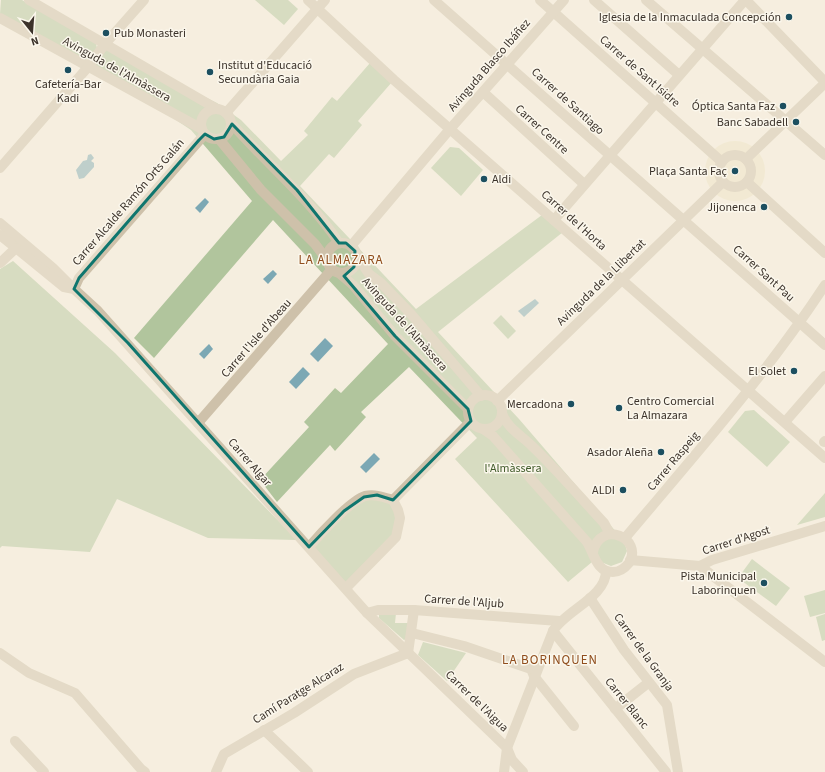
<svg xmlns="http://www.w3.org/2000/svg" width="825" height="772" viewBox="0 0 825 772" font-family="'Source Sans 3',sans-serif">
<rect width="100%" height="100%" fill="#f5eedf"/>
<g fill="#b1c59d">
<polygon points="1,0 22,0 89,39 96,44 97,48 108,49 217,103 241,120 281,161 308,135 304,131 332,97 337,101 370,63 392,82 358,121 362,125 334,158 329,154 300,186 416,309 542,215 563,232 438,332 519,419 624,541 627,551 622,562 611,566 601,562 598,557 568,582 455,459 477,438 409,367 361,412 366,417 335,451 330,445 277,502 260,480 309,427 304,422 335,388 341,393 388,344 273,220 154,358 134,338 252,201 191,130 97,67 89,58 85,60 0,14"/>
<polygon points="255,0 288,0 298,9 284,25"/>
<polygon points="450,147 459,148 483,170 461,196 431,168"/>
<polygon points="13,261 115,353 297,540 208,538 117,499 90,552 2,546 0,548 0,269"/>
<polygon points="501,315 516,331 508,339 493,323"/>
<polygon points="754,410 790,442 767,467 728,432 745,411"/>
<polygon points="825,493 825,517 797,525"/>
<polygon points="377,495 398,509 396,537 346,588 309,547 344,511"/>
<polygon points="752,559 790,588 776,606 738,578"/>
<polygon points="825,590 825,613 810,617 804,596"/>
<polygon points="396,613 395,623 410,623 408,638 404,640 379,618 379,614"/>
<polygon points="825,614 825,640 822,641 816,617"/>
<polygon points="423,642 466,653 447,681 418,655"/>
</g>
<circle fill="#eee3c5" cx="735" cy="171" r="30"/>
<g fill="#7ca8b4">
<polygon points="91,154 94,158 91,161 94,163 94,167 84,178 79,179 76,170 83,161 87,160 88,155"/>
<polygon points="205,198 209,202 200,213 195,208"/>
<polygon points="273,270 277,274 268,284 263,279"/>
<polygon points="535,299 539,303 524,317 518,311"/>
<polygon points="325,338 333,346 318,362 310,354"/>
<polygon points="209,344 213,349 204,359 199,354"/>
<polygon points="303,367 310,374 296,389 289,382"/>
<polygon points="374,453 380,459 366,473 360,467"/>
</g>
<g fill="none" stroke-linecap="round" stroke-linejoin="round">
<g stroke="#cec1aa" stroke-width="10">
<polyline points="29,0 217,109"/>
<polyline points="308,0 394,80 825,458"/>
<polyline points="434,0 825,345"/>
<polyline points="540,0 722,162"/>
<polyline points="594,0 679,75"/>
<polyline points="646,0 825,155"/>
<polyline points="746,0 825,82"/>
<polyline points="0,18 202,129"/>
<polyline points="483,92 584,184"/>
<circle cx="216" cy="124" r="15"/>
<polyline points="226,113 325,0"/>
<path d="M232 124C267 164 309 198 339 243"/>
<polyline points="219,139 261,190 315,244 327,260"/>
<circle cx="735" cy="171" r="16"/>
<polyline points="746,159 825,83"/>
<polyline points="0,168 88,67 105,44 144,0"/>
<polyline points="747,182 825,253"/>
<polyline points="554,220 745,0"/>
<polyline points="0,223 53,268 74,289 79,278 205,134"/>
<polyline points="0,235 64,287 74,289 98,311 367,613 507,748 512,760 523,772"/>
<circle cx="342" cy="258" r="15"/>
<polyline points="351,246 450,129 564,0"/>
<polyline points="357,256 369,274 381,283 411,314 481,396"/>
<polyline points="0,263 16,248"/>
<polyline points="339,273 353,285 395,336 468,409"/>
<circle cx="485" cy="412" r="17"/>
<polyline points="497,401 723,182"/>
<path d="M502 413C507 428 521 435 532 446 557 470 580 497 604 523L610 534"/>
<polyline points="785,422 825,376"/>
<polyline points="198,423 332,269"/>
<path d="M483 429 493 436 587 542C594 553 596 572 613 572 620 572 625 568 629 563 644 538 600 519 593 552"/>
<polyline points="824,442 825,441"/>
<polyline points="393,500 471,421"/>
<path d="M625 538C694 456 766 375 825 285"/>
<path d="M309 547C320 534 350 501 365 496 375 494 383 497 393 500L398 510 400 518 396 537 346 588"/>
<polyline points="630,560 700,566 712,560 825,526"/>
<polyline points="700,566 825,662"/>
<polyline points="590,598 624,650 667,705 678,772"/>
<polyline points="367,613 378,610 414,610 559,621"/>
<polyline points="553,631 666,772"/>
<polyline points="412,633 464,646 531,669 534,676 574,726"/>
<polyline points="0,653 29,673 75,693 141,769 145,772"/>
<polyline points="408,653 414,610"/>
<polyline points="615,709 648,683"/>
<polyline points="264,730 308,772"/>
<polyline points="15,741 44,772"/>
<polyline points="216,772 224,754 294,713 354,674 408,653"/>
<path d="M504 772 507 748 553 631C566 610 606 597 606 571"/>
</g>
</g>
<path d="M0 0H825V772H0ZM232 124 297 190 339 243H346L355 251 354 267 344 276 395 336 468 409 471 421 393 500 377 495 364 497 344 511 309 547 128 343 74 289 79 278 199 140 205 134 214 139 224 137Z" fill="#f5eedf" fill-opacity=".55" fill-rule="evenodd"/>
<path fill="none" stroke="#0f766e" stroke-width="3" stroke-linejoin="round" d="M232 124 297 190 339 243H346L355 251 354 267 344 276 395 336 468 409 471 421 393 500 377 495 364 497 344 511 309 547 128 343 74 289 79 278 199 140 205 134 214 139 224 137Z"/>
<g fill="#1c4f60" stroke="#fbf7ec" stroke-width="1.5">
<circle cx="789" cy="17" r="4"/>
<circle cx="106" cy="33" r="4"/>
<circle cx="68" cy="70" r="4"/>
<circle cx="210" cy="72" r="4"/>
<circle cx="783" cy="106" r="4"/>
<circle cx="796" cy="122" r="4"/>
<circle cx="735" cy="171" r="4"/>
<circle cx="484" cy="179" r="4"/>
<circle cx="764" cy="207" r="4"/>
<circle cx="794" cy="371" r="4"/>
<circle cx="571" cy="404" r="4"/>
<circle cx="619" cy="408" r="4"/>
<circle cx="661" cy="452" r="4"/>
<circle cx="623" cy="490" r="4"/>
<circle cx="764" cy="583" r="4"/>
</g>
<g text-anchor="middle" stroke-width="3" stroke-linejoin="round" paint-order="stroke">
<g font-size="12" fill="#3b322a" stroke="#fbf7ec" text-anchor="end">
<text x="781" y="21">Iglesia de la Inmaculada Concepción</text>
<text x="114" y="37" text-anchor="start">Pub Monasteri</text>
<text x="218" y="69" text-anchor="start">Institut d'Educació<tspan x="218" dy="14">Secundària Gaia</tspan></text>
<text x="68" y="88" text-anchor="middle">Cafetería-Bar<tspan x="68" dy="14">Kadi</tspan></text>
<text x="775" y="110">Óptica Santa Faz</text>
<text x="788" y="126">Banc Sabadell</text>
<text x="727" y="175">Plaça Santa Faç</text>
<text x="492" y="183" text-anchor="start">Aldi</text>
<text x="756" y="211">Jijonenca</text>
<text x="786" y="375">El Solet</text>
<text x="627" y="405" text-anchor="start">Centro Comercial<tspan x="627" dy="14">La Almazara</tspan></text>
<text x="563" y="408">Mercadona</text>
<text x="653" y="456">Asador Aleña</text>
<text x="615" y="494">ALDI</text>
<text x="756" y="580">Pista Municipal<tspan x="756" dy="14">Laborinquen</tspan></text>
</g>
<g font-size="12" fill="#3b322a" stroke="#fbf7ec">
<text transform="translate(489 65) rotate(-49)" y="4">Avinguda Blasco Ibáñez</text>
<text transform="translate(117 69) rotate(29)" y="4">Avinguda de l'Almàssera</text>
<text transform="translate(640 71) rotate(41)" y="4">Carrer de Sant Isidre</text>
<text transform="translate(568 101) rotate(42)" y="4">Carrer de Santiago</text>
<text transform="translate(542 129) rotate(42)" y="4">Carrer Centre</text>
<text transform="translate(128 202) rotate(-49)" y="4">Carrer Alcalde Ramón Orts Galán</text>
<text transform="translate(574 220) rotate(42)" y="4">Carrer de l'Horta</text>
<text transform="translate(764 273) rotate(42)" y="4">Carrer Sant Pau</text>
<text transform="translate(601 282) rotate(-44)" y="4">Avinguda de la Llibertat</text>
<text transform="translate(405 324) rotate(48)" y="4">Avinguda de l'Almàssera</text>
<text transform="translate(256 338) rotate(-49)" y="4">Carrer l'Isle d'Abeau</text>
<text transform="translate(673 461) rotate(-50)" y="4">Carrer Raspeig</text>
<text transform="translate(250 462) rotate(49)" y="4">Carrer Algar</text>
<text transform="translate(736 540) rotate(-18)" y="4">Carrer d'Agost</text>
<text transform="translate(464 601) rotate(4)" y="4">Carrer de l'Aljub</text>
<text transform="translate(644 652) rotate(54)" y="4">Carrer de la Granja</text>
<text transform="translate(298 693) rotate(-32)" y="4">Camí Paratge Alcaraz</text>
<text transform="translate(477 701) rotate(44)" y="4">Carrer de l'Aigua</text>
<text transform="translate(627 703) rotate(51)" y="4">Carrer Blanc</text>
</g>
<g font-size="12" fill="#415b2b" stroke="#fbf7ec">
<text x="513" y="472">l'Almàssera</text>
</g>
<g font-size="13" letter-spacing="1" fill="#904d1c" stroke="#fbf7ec">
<text x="341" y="264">LA ALMAZARA</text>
<text x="550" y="664">LA BORINQUEN</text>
</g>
</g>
<g transform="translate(32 32) rotate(163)" stroke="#fbf7ec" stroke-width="3" paint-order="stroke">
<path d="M0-3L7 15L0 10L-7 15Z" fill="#3b322a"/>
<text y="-6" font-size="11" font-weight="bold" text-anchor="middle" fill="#3b322a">N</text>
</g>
</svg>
